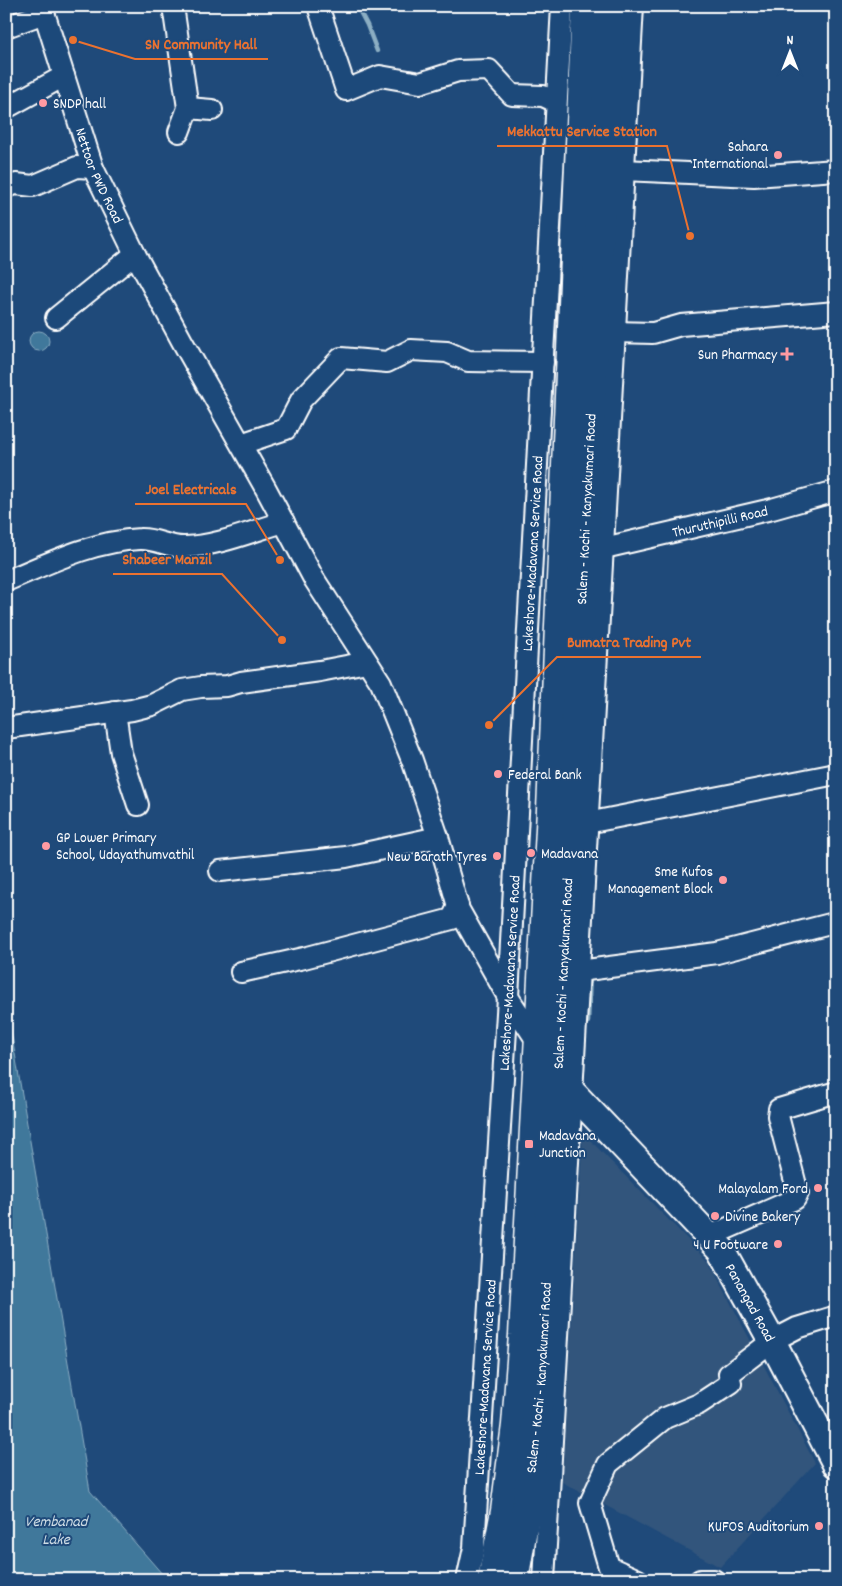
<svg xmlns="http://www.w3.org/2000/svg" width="842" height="1586" viewBox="0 0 842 1586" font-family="Dekko,sans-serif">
<rect width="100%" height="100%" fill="#1f4a7a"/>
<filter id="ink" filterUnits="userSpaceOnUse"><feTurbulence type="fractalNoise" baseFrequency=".02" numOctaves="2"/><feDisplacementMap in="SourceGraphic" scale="10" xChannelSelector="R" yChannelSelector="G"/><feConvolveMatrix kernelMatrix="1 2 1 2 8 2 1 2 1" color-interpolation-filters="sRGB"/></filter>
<g filter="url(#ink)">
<polygon fill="#32557c" points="583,1133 708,1260 815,1463 720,1567 562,1482"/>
<g fill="#40789b" stroke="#8caec3">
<circle cx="39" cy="341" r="10"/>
<polygon points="6,1001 90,1491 163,1575 163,1580 6,1580"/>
</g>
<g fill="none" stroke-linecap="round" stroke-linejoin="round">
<g stroke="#8caec3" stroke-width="4.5">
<polyline points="357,6 367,25 377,51"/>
<polyline points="588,1022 590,976"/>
</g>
<g stroke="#fff" stroke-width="24">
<g id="minor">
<path id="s1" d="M42 6 93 168 135 254 182 341 266 489 314 579 381 683 412 760 438 837 459 910 508 997 539 1044"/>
<polyline points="173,6 188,108 179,132"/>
<polyline points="318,6 346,90 380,76 420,83 458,71 489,70 512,95 543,96 556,102"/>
<polyline points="6,27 44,13"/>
<polyline points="6,108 64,76"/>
<polyline points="188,108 212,110"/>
<polyline points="623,170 754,176 836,170"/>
<polyline points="6,187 16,184 33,186 77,167 93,168"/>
<polyline points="56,318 135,254"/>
<polyline points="614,332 653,333 681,325 836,312"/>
<polyline points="241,444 286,429 301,400 341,358 387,362 411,350 447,352 468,361 543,362"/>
<path id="s2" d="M604 548 772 509 836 491"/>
<path d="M6 581C49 563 93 541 140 539 155 538 170 548 185 547 218 546 252 531 284 522"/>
<polyline points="115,712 121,753 138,805"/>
<polyline points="6,728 132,710 152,705 182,690 201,687 227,686 241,682 320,671 367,662"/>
<polyline points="587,823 836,774"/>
<polyline points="220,871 346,857 438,837"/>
<polyline points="579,971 717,953 834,923"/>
<polyline points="241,972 304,958 452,919 458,906"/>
<polyline points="710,1236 795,1199 798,1193 778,1116 779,1109 836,1092"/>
<path id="s3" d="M467 1580 474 1548 508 997 562 6"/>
<path d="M544 1580C575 1055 604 531 633 6"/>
<polyline points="638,1580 609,1567 590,1503 608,1464 665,1418 699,1404 731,1383 729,1374 772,1341 797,1328 836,1316"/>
<polyline points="700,1580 714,1580"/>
</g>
</g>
<g stroke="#fff" stroke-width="30">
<g id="major">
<path id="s4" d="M558 1073 573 1093 721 1249 772 1341 836 1464"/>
</g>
</g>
<g stroke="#fff" stroke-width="31">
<g id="highway">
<polyline points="492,1580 505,1511 516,1425 523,1335 551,810 586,6"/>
<path id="s5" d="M514 1580 526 1511 540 1388 559 1043 611 6"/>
</g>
</g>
<use href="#minor" stroke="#1f4a7a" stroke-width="20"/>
<use href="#major" stroke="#1f4a7a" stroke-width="26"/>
<use href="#highway" stroke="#1f4a7a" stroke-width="28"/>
</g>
</g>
<g fill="#ff9aa2" stroke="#1f4a7a" stroke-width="2">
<circle cx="43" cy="103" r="5"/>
<circle cx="778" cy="155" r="5"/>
<path d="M784.5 346.5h5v5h5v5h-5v5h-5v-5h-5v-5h5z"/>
<circle cx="498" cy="774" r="5"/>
<circle cx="46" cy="846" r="5"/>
<circle cx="531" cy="853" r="5"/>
<circle cx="497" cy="856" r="5"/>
<circle cx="723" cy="880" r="5"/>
<rect x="524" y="1139" width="10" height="10" rx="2.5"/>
<circle cx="818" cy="1188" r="5"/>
<circle cx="715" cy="1216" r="5"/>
<circle cx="778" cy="1244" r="5"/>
<circle cx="819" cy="1526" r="5"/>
</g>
<g text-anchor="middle" stroke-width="4" stroke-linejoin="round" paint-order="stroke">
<g font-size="15" fill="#fff" stroke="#1f4a7a" text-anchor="end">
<text x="53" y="108" text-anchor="start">SNDP hall</text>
<text x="768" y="151">Sahara<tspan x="768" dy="17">International</tspan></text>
<text x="777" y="359">Sun Pharmacy</text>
<text x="508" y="779" text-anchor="start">Federal Bank</text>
<text x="56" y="842" text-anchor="start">GP Lower Primary<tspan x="56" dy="17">School, Udayathumvathil</tspan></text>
<text x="541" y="858" text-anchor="start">Madavana</text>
<text x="487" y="861">New Barath Tyres</text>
<text x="713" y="876">Sme Kufos<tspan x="713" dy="17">Management Block</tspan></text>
<text x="539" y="1140" text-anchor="start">Madavana<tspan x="539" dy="17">Junction</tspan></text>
<text x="808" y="1193">Malayalam Ford</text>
<text x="725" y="1221" text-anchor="start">Divine Bakery</text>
<text x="768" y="1249">4 U Footware</text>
<text x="809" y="1531">KUFOS Auditorium</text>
</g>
<g font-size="15" fill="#fff" stroke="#1f4a7a">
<text dy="5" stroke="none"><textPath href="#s1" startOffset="179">Nettoor PWD Road</textPath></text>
<text dy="5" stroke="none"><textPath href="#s5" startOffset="1074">Salem - Kochi - Kanyakumari Road</textPath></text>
<text dy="5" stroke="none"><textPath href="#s2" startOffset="119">Thuruthipilli Road</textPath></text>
<text dy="5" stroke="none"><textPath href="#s3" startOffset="1029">Lakeshore-Madavana Service Road</textPath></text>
<text dy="5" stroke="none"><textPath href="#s3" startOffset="609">Lakeshore-Madavana Service Road</textPath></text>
<text dy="5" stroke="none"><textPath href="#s5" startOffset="609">Salem - Kochi - Kanyakumari Road</textPath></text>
<text dy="5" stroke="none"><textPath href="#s4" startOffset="301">Panangad Road</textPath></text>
<text dy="5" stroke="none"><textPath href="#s3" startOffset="204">Lakeshore-Madavana Service Road</textPath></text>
<text dy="5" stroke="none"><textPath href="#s5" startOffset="204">Salem - Kochi - Kanyakumari Road</textPath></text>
</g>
<g font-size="16" font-style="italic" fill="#cfdde6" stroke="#1f4a7a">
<text x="56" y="1526">Vembanad<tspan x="56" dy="18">Lake</tspan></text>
</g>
</g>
<path fill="none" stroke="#eb7230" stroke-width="2" d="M73 40L135 59H268M690 236L667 146H497M280 560L246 504H135M282 640L222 574H113M489 725L557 657H701"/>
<g fill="#eb7230" stroke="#1f4a7a" stroke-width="2">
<circle cx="73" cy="40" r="5"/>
<circle cx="690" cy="236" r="5"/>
<circle cx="280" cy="560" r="5"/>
<circle cx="282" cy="640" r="5"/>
<circle cx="489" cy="725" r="5"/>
</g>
<g font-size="16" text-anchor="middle" font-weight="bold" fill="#eb7230" stroke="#1f4a7a" stroke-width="4" stroke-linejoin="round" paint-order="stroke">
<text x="201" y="49">SN Community Hall</text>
<text x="582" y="136">Mekkattu Service Station</text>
<text x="191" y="494">Joel Electricals</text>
<text x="167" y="564">Shabeer Manzil</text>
<text x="629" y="647">Bumatra Trading Pvt</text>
</g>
<rect width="842" height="1586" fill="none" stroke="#1f4a7a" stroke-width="25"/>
<rect x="12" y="12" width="817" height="1561" fill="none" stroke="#fff" stroke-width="2" filter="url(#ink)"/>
<g transform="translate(790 52)" stroke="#1f4a7a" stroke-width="4" paint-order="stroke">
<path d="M0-4L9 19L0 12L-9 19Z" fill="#ffffff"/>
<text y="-8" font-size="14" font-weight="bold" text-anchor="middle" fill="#ffffff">N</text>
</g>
</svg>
